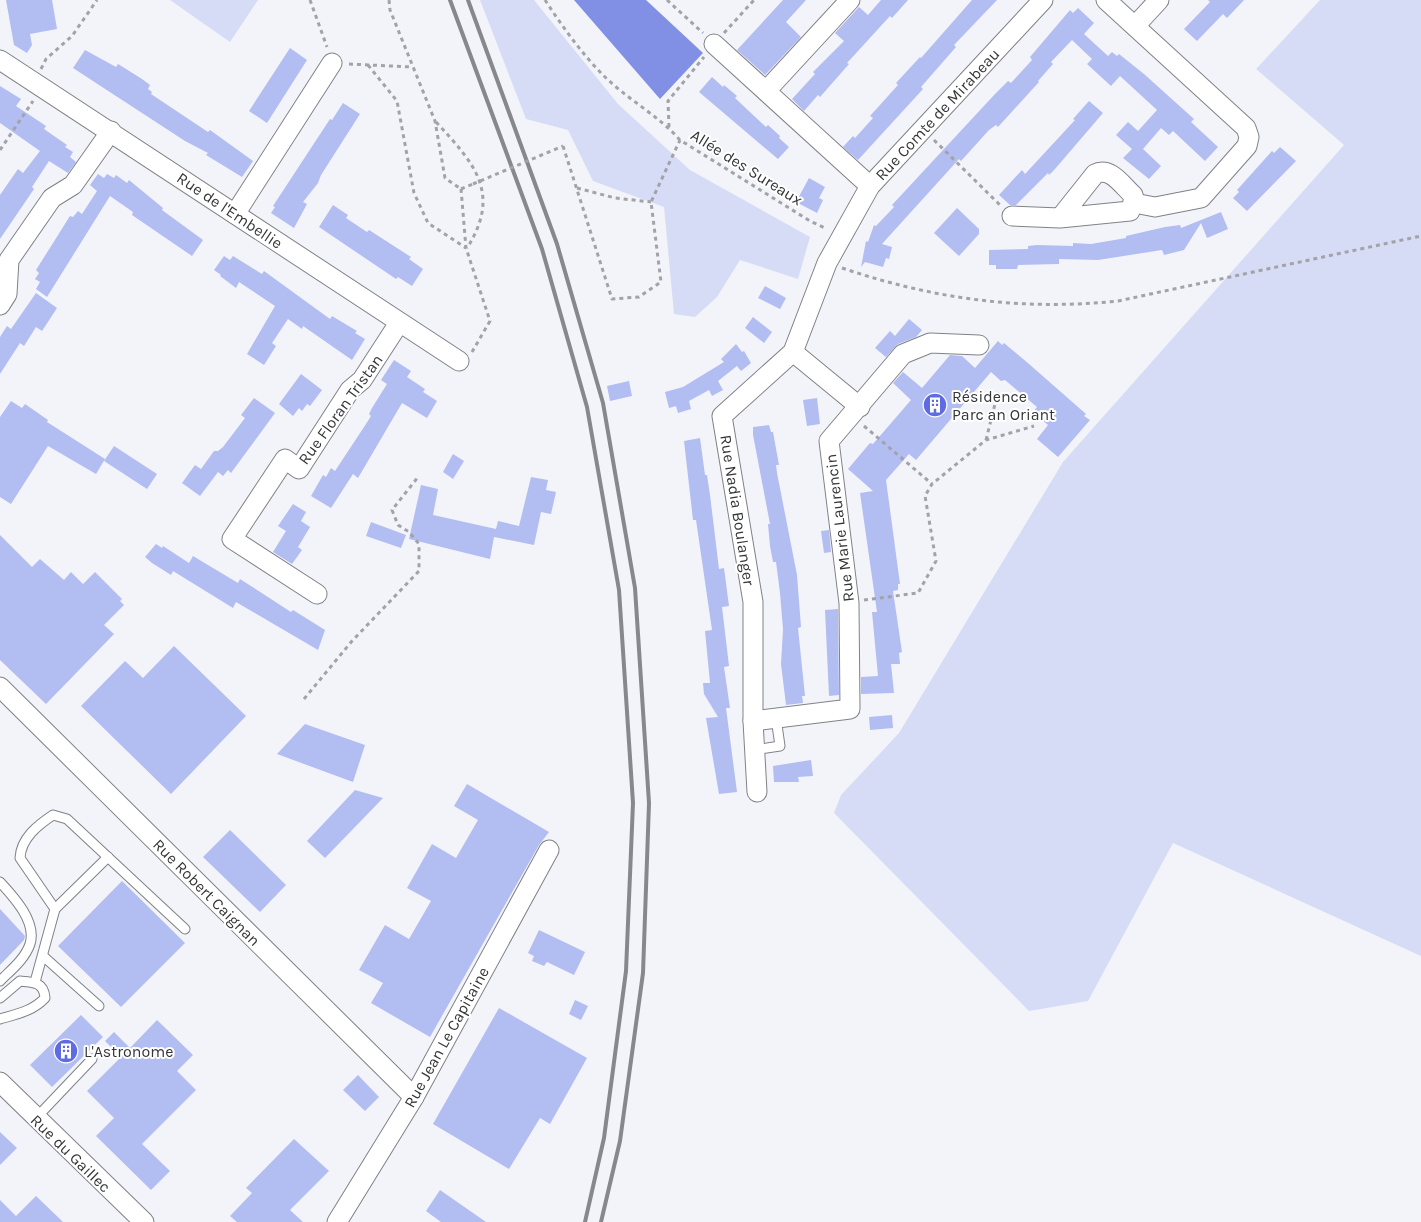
<svg xmlns="http://www.w3.org/2000/svg" width="1421" height="1222" viewBox="0 0 1421 1222" font-family="Karla,sans-serif">
<rect width="100%" height="100%" fill="#f3f4fa"/>
<g fill="#d6dcf6">
<polygon points="170,0 258,0 230,42"/>
<polygon points="480,0 534,0 618,104 690,170 810,237 798,279 740,260 717,297 695,317 674,314 664,207 593,181 568,130 526,119"/>
<polygon points="1320,0 1421,0 1421,956 1173,843 1088,1001 1029,1011 834,813 841,795 899,733 1063,462 1344,145 1256,69"/>
</g>
<polygon fill="#8190e5" points="574,0 646,0 703,53 660,99"/>
<g fill="#b2bdf2">
<polygon points="6,0 52,0 57,29 30,34 32,45 27,53 14,45"/>
<polygon points="783,0 806,0 786,22 801,37 765,75 737,50"/>
<polygon points="881,0 908,0 892,18 890,16 847,63 849,64 820,97 818,95 804,111 792,99 815,74 813,72 844,41 835,33 859,7 868,15"/>
<polygon points="972,0 997,0 954,45 956,47 921,87 923,89 858,160 843,147 853,136 855,138 873,118 870,116 898,85 896,83 920,57 921,58"/>
<polygon points="1208,0 1244,0 1227,18 1223,14 1197,41 1184,29 1210,2"/>
<polygon points="1078,8 1094,23 1084,34 1108,56 1112,52 1117,56 1119,54 1144,74 1194,119 1191,122 1218,147 1205,161 1173,131 1169,135 1161,128 1143,149 1161,166 1149,179 1123,158 1132,149 1116,135 1128,122 1138,131 1157,110 1120,76 1111,86 1087,64 1092,59 1072,40 1051,62 1053,64 1038,81 1039,82 998,127 996,125 989,130 961,161 959,159 882,244 892,247 889,259 886,258 883,267 865,262 861,267 866,241 868,242 874,225 876,226 894,207 892,205 995,94 1008,81 1011,83 1032,60 1030,57 1070,10 1073,13"/>
<polygon points="290,48 307,60 267,123 249,111"/>
<polygon points="85,50 116,67 118,64 142,79 150,85 148,89 152,92 151,94 208,132 210,130 253,161 242,177 206,155 208,153 185,141 73,68"/>
<polygon points="712,77 723,87 724,85 737,96 735,98 766,127 768,125 780,136 779,138 789,147 778,159 699,92"/>
<polygon points="0,86 21,99 16,106 46,126 44,129 67,145 65,147 73,152 70,157 76,162 68,173 49,161 32,187 34,189 0,239 0,195 18,169 23,173 40,151 0,123"/>
<polygon points="1089,101 1103,113 1055,169 1049,175 1048,173 1016,205 1010,205 999,195 1022,170 1025,174 1075,120 1073,119"/>
<polygon points="343,103 360,114 321,175 318,183 303,202 307,204 294,228 271,213 275,207 273,206 330,119 332,120"/>
<polygon points="1280,147 1296,161 1247,211 1233,198 1239,192 1237,190 1272,151 1274,153"/>
<polygon points="98,174 104,178 107,174 114,178 116,175 127,183 129,180 163,208 162,210 203,240 192,256 132,215 133,212 110,196 47,297 36,289 40,282 35,279 39,273 36,270 70,216 73,217 78,211 82,214 97,191 90,185"/>
<polygon points="809,178 825,187 819,198 823,200 817,213 796,202"/>
<polygon points="333,205 348,215 346,218 367,232 369,230 411,257 409,259 423,269 412,286 398,277 396,279 319,227"/>
<polygon points="957,208 979,229 979,234 959,256 934,233"/>
<polygon points="1221,212 1228,229 1207,238 1201,223 1184,250 1164,255 1162,250 1098,260 1059,259 1059,264 1018,265 1017,269 996,269 996,265 989,265 989,250 1028,249 1028,246 1037,245 1073,246 1073,243 1091,244 1126,238 1126,236 1165,227 1180,225 1181,228"/>
<polygon points="224,256 230,260 233,256 262,274 264,271 330,319 332,316 357,331 355,333 365,339 352,360 303,326 302,329 288,319 272,343 276,346 264,365 247,354 275,306 239,282 236,288 220,276 221,275 214,270"/>
<polygon points="765,286 786,298 780,309 758,298"/>
<polygon points="36,293 57,308 42,331 36,327 24,346 20,343 0,374 0,337 7,326 11,329"/>
<polygon points="753,317 772,332 764,343 745,328"/>
<polygon points="909,319 922,330 916,337 898,344 886,357 875,348 890,331 895,336"/>
<polygon points="998,341 1002,345 1004,343 1029,364 1086,414 1084,416 1090,420 1058,457 1037,439 1048,425 1033,412 1037,407 1005,380 1001,381 991,372 916,460 909,454 886,480 900,584 898,584 898,590 893,591 902,652 899,653 900,664 891,664 894,693 861,694 861,677 878,676 872,612 877,612 860,493 873,491 848,469 870,443 873,444 911,400 893,383 903,372 922,388 950,355 962,356 975,368"/>
<polygon points="736,344 742,352 744,351 751,363 741,371 737,366 718,381 723,390 712,396 709,390 689,401 691,409 678,413 676,406 669,408 665,392 683,387 724,362 721,359"/>
<polygon points="394,360 411,371 407,377 425,389 423,392 437,401 427,418 402,403 358,478 353,474 331,508 311,496 323,475 326,477 331,468 335,471 366,424 371,416 369,414 372,408 387,384 381,380"/>
<polygon points="301,374 322,390 310,406 307,404 302,411 299,408 293,416 279,404"/>
<polygon points="629,381 632,396 610,401 607,386"/>
<polygon points="254,398 275,413 231,473 228,470 223,476 218,472 200,496 182,483 195,465 201,469 214,451 218,451 223,447 245,418 241,415"/>
<polygon points="817,398 820,424 807,426 803,400"/>
<polygon points="11,401 22,408 25,404 48,420 47,422 105,459 96,474 48,446 11,504 0,497 0,417"/>
<polygon points="769,425 771,432 773,432 779,465 776,465 777,473 797,575 801,627 798,628 805,696 802,696 803,703 786,705 781,664 783,629 780,593 776,562 773,562 770,546 768,524 770,524 753,435 753,427"/>
<polygon points="700,438 705,475 707,475 710,495 719,569 724,568 729,606 722,607 729,666 724,667 730,708 726,708 737,792 719,794 706,718 718,717 704,694 703,683 710,683 705,631 712,630 696,520 693,520 684,441"/>
<polygon points="114,446 157,474 147,489 104,461"/>
<polygon points="453,454 464,461 453,479 443,472"/>
<polygon points="531,477 548,480 546,490 556,492 551,514 541,512 534,545 494,537 490,559 409,539 421,485 438,489 433,515 496,529 495,533 498,521 519,526"/>
<polygon points="293,504 306,512 301,521 310,527 298,547 302,550 292,564 273,552 286,531 278,526"/>
<polygon points="371,522 406,535 401,548 366,536"/>
<polygon points="829,530 831,552 824,553 821,531"/>
<polygon points="0,535 32,567 40,559 64,580 71,572 83,584 95,572 122,599 120,601 124,605 104,625 114,634 46,704 0,660"/>
<polygon points="156,544 162,548 163,546 189,563 193,556 238,583 240,579 291,612 293,610 325,630 318,650 236,602 233,608 173,571 171,575 152,563 145,557"/>
<polygon points="838,609 839,695 829,696 825,610"/>
<polygon points="174,646 246,716 171,794 81,706 125,661 143,678"/>
<polygon points="892,715 893,728 870,730 869,717"/>
<polygon points="305,724 365,745 353,782 277,754"/>
<polygon points="811,760 813,776 798,777 799,782 774,782 773,766"/>
<polygon points="467,784 549,832 539,845 430,1037 371,1003 383,983 359,970 385,925 409,939 431,901 407,888 432,844 456,858 478,820 454,806"/>
<polygon points="355,790 383,798 325,858 307,841"/>
<polygon points="230,830 286,885 260,912 203,857"/>
<polygon points="122,881 185,943 121,1007 58,946"/>
<polygon points="0,909 25,936 24,940 0,965"/>
<polygon points="539,930 585,952 574,975 547,962 544,966 532,961 534,956 528,953"/>
<polygon points="575,1000 588,1006 581,1020 569,1014"/>
<polygon points="499,1008 587,1058 550,1124 540,1118 509,1169 433,1124"/>
<polygon points="81,1015 103,1037 52,1087 30,1065"/>
<polygon points="157,1020 193,1055 177,1071 196,1090 142,1144 170,1171 151,1190 96,1136 114,1118 87,1091 121,1057 105,1041 114,1032 130,1048"/>
<polygon points="358,1075 379,1097 365,1111 343,1090"/>
<polygon points="0,1132 17,1148 0,1165"/>
<polygon points="294,1139 329,1171 290,1210 303,1222 237,1222 230,1216 252,1193 246,1188"/>
<polygon points="440,1190 486,1222 441,1222 426,1211"/>
<polygon points="36,1196 63,1222 0,1222 0,1200 16,1216"/>
</g>
<g fill="none" stroke-linecap="round" stroke-linejoin="round">
<g stroke="#808287" stroke-width="11">
<g id="lane">
<polyline points="754,750 780,746 776,718"/>
<path d="M0 882C14 897 37 922 30 944 25 959 11 970 0 981"/>
<polyline points="55,909 108,857"/>
<polyline points="43,956 99,1006"/>
<path d="M35 982 55 909 20 858C21 838 38 825 53 815L67 819 185 929"/>
<path d="M0 998 20 981C33 982 44 982 45 998 33 1011 17 1014 0 1019"/>
<polyline points="36,1118 92,1059"/>
</g>
</g>
<g stroke="#808287" stroke-width="21">
<g id="street">
<polyline points="1106,0 1246,128 1249,137 1247,146 1201,198 1155,207 1134,203"/>
<polyline points="1135,26 1159,0"/>
<polyline points="714,44 870,186"/>
<polyline points="0,60 459,361"/>
<polyline points="766,91 850,0"/>
<polyline points="235,214 332,63"/>
<path d="M1012 216 1060 218 1130 211 1134 199 1133 195C1122 185 1110 166 1095 174L1060 218"/>
<polyline points="0,305 7,294 9,260 52,198 73,185 111,131"/>
<polyline points="793,352 860,407"/>
<polyline points="317,594 232,539 285,459 299,469 350,390 362,380 399,323"/>
<polyline points="0,687 414,1097"/>
<polyline points="753,721 850,709 849,603 829,441 903,354 930,343 979,345"/>
<polyline points="757,792 753,721 753,602 722,416 793,352 827,263 870,186 1043,0"/>
<polyline points="0,1082 144,1222"/>
<polyline points="337,1222 414,1097 549,850"/>
</g>
</g>
<g stroke="#a2a3a8" stroke-width="3" stroke-dasharray="4 4" stroke-linecap="butt">
<polyline points="310,0 327,47"/>
<polyline points="389,0 390,10 435,121 445,178 461,189"/>
<path d="M545 0C562 26 582 54 604 76 627 99 659 116 680 140L810 221 827 229"/>
<polyline points="667,0 703,33"/>
<polyline points="724,33 754,0"/>
<polyline points="349,64 412,67"/>
<polyline points="368,65 397,101 414,193 428,223 466,248"/>
<polyline points="41,69 46,59 72,36 97,0"/>
<path d="M436 122C474 163 502 193 467 248"/>
<polyline points="669,127 668,101 704,57"/>
<polyline points="934,140 1001,206"/>
<polyline points="563,146 612,299 639,297 661,282 651,202 680,140"/>
<polyline points="0,150 33,101"/>
<polyline points="577,188 615,198 651,202"/>
<polyline points="461,189 466,248 490,321 472,352"/>
<polyline points="461,189 473,184"/>
<path d="M842 268C934 299 1021 311 1118 301L1421 236"/>
<polyline points="864,426 932,484"/>
<polyline points="986,440 998,392"/>
<polyline points="864,600 918,593 936,561 925,496 932,484 986,440 1034,426"/>
<polyline points="304,699 352,641 419,571 419,544 409,532 398,525 392,510 418,477"/>
</g>
<use href="#lane" stroke="#fff" stroke-width="9"/>
<use href="#street" stroke="#fff" stroke-width="19"/>
<g stroke="#87888c" stroke-width="4">
<polyline points="450,0 542,249 587,407 619,590 633,803 626,971 604,1138 585,1222"/>
<polyline points="468,0 557,244 603,403 635,588 649,803 643,973 620,1141 601,1222"/>
</g>
<polyline stroke="#a2a3a8" stroke-width="3" stroke-dasharray="4 4" stroke-linecap="butt" points="473,184 563,146"/>
</g>
<defs>
<g id="building-disc" transform="scale(1.25)"><circle r="9.5" fill="#5f6be3" stroke="#fff"/><path d="M-4-6H4V6H1V3H-1V6H-4ZM-2.5-4.3h1.7v1.8h-1.7ZM.8-4.3h1.7v1.8H.8ZM-2.5-1h1.7V.8h-1.7ZM.8-1h1.7V.8H.8Z" fill="#fff"/></g>
</defs>
<g fill-rule="evenodd">
<use href="#building-disc" x="935" y="405"/>
<use href="#building-disc" x="66" y="1051"/>
</g>
<g text-anchor="middle" stroke-width="4" stroke-linejoin="round" paint-order="stroke">
<g font-size="16" fill="#353638" stroke="#fff">
<text transform="translate(937 114) rotate(-47)" y="6">Rue Comte de Mirabeau</text>
<text transform="translate(747 167) rotate(32)" y="6">Allée des Sureaux</text>
<text transform="translate(230 210) rotate(34)" y="6">Rue de l'Embellie</text>
<text transform="translate(340 409) rotate(-54)" y="6">Rue Floran Tristan</text>
<text transform="translate(738 510) rotate(81)" y="6">Rue Nadia Boulanger</text>
<text transform="translate(839 528) rotate(-97)" y="6">Rue Marie Laurencin</text>
<text transform="translate(207 892) rotate(45)" y="6">Rue Robert Caignan</text>
<text transform="translate(446 1037) rotate(-61)" y="6">Rue Jean Le Capitaine</text>
<text transform="translate(71 1153) rotate(44)" y="6">Rue du Gaillec</text>
</g>
<g font-size="16" fill="#353638" stroke="#fff" text-anchor="start">
<text x="952" y="402">Résidence<tspan x="952" dy="18">Parc an Oriant</tspan></text>
<text x="84" y="1057">L'Astronome</text>
</g>
</g>
</svg>
